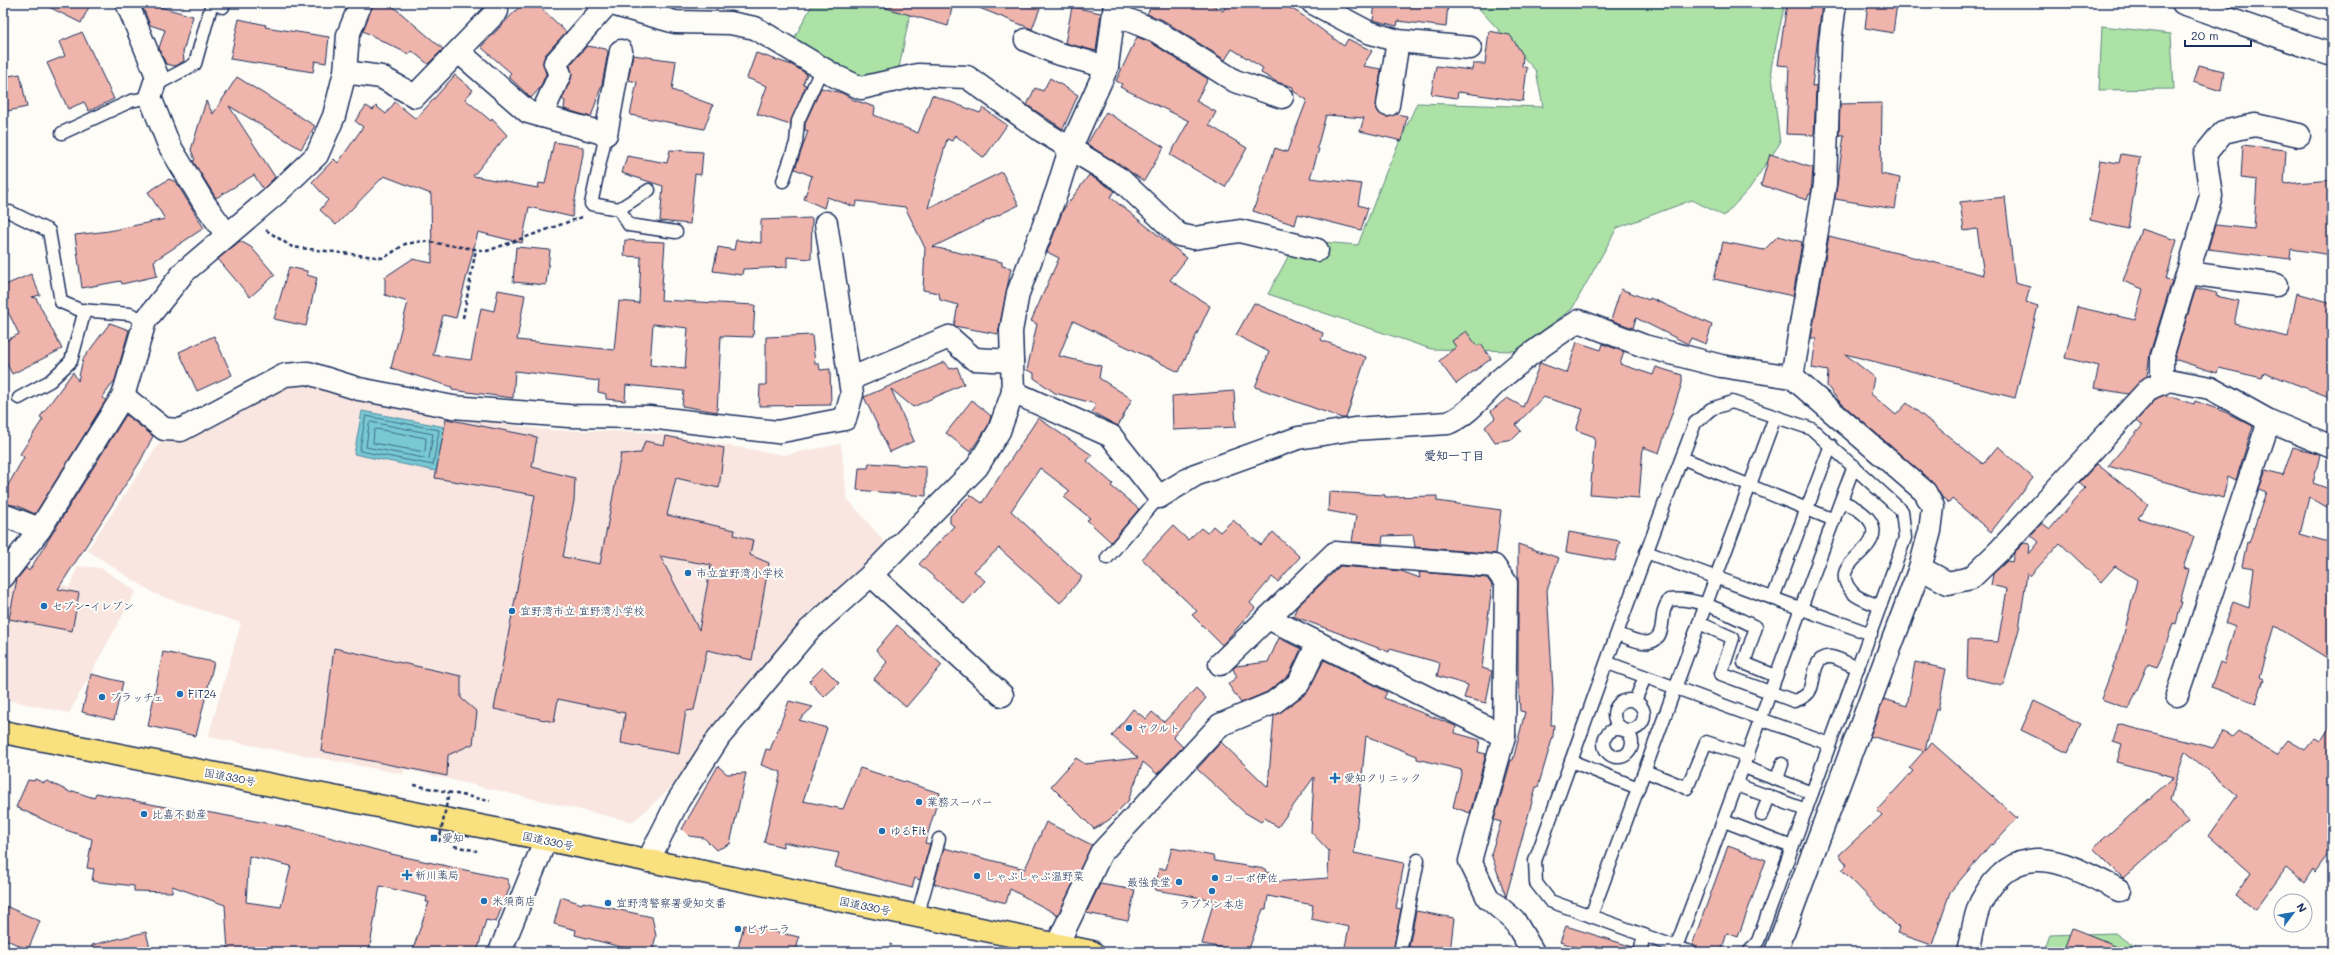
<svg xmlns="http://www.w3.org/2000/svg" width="2335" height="955" viewBox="0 0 2335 955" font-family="Mali,'Klee One',sans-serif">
<rect width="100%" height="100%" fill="#fdfcf7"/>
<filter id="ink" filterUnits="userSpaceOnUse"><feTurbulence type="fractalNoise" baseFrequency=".025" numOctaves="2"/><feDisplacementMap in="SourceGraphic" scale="8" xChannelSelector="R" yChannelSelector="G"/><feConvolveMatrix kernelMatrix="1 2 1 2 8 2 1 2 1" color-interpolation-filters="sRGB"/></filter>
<g filter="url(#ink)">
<g fill="#f9e6e0">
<polygon points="292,381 328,388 349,399 543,430 647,432 784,455 841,444 847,498 891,550 680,779 633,822 405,769 403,774 208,737 241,623 155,594 87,550 161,441 191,433"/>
<polygon points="26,564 69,588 78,566 101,568 136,591 69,713 3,699 3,596"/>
</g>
<g fill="#ace2a5" stroke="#648882">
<polygon points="813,3 912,3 898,73 862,82 834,70 794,39"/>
<polygon points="1474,3 1785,3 1771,68 1780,143 1749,189 1724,216 1692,200 1617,228 1572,309 1515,351 1431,349 1268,294 1297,240 1358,245 1386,172 1417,103 1543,107 1536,71"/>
<polygon points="2102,26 2171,34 2174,89 2099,90"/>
<polygon points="2115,933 2141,952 2043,952 2050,935"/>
</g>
<polygon fill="#78c9d2" stroke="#538ba4" points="362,411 445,427 436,471 354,454"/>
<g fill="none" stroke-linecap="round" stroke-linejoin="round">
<g stroke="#406d8c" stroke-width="1">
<polygon points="366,416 439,430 433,465 360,451"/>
<polygon points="371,422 433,434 429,459 366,447 369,424"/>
<polygon points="376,429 426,438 425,452 373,443 374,431"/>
</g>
</g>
<g fill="#efb4ab" stroke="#1b2f5e" fill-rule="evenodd">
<polygon points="41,3 91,3 81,23"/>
<polygon points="145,3 193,16 183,52 184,61 175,66 166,64 159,48 165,30 150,25 143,8"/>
<polygon points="373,3 389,3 443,49 428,64 412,51 408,54 363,31"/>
<polygon points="523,3 536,3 566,32 545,55 543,62 546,74 540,88 531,98 508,76 511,73 481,47"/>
<polygon points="887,3 953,3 948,26 886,8"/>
<polygon points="967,3 1042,3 1032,29"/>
<polygon points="1153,3 1209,3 1223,11 1228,3 1281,3 1299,13 1344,46 1348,39 1372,51 1363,66 1381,69 1376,109 1380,114 1386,117 1396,114 1407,116 1402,141 1360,131 1364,118 1326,115 1317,148 1319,149 1310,178 1362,184 1358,205 1368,208 1361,230 1298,214 1295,225 1253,211 1275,148 1287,152 1307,100 1293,91 1293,87 1277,82 1261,73 1263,68 1232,49 1225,60 1163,20 1147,14"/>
<polygon points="1375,3 1448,3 1446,27 1398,21 1397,26 1373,20"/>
<polygon points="1787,3 1822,3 1812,86 1816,87 1814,135 1786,134 1789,66 1778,65"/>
<polygon points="1868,3 1897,3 1893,33 1865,28"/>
<polygon points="1072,7 1101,13 1096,51 1065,43"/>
<polygon points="239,19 266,25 265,27 329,37 326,63 315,61 313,72 230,59"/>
<polygon points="1489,31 1510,35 1523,55 1522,66 1527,68 1523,101 1458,92 1457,98 1431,94 1436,66 1472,70 1473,64 1485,64"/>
<polygon points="82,32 114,99 89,111 84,102 68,109 47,63 65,56 59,42"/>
<polygon points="1137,37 1150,42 1208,79 1196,101 1216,112 1209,125 1247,148 1225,187 1170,155 1189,121 1120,87 1122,84 1116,81"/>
<polygon points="587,46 606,49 608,52 602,84 591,117 564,109 565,101 562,99 571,79 570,65"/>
<polygon points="756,53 792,65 807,74 803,84 806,85 790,125 757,114 767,86 747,78"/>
<polygon points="633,55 676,61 672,90 713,105 704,129 630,115 637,82 628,80"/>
<polygon points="2198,65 2224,71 2221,91 2193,82"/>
<polygon points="20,74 27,107 3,112 3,77"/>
<path d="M455 75 473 90 465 99 491 121 492 119 507 135 473 176 538 188 539 183 545 184 554 142 583 147V154L572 217 529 207 522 243 478 232 456 318 443 315 433 355 471 360 481 308 494 311 498 290 525 295 517 340 614 350 619 301 639 303 641 257 624 256 625 240 665 242 661 300 755 305 753 337 721 336 717 412 682 406 684 391 626 385 625 401 606 399V394L598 392 599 381 515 371 513 398 452 390V387L391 368 408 302 385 295V277L412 259 432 263 431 194 384 176 336 225 320 210 328 200 312 182 334 159 338 163 363 127 355 121 366 106 373 110 376 106 386 114 395 102 416 119ZM653 324 688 328 685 369 650 365Z"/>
<polygon points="237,77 315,126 301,149 229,106 275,177 263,189 254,175 216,198 193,161 195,160 191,150 206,101 213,114"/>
<polygon points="1050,78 1078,95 1063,129 1027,105 1035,88 1043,91"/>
<polygon points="821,88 842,93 854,100 875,107 874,115 918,133 932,95 980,113 983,108 1007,125 984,158 955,135 952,141 947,139 928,208 1002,172 1019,205 933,247 1002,262 1002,266 1011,268 998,334 954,326 958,305 940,300 939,293 923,290 925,248 905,207 857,201 855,207 827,197 824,208 804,199 812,176 795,169 808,131 805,130 805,123"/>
<polygon points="1882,103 1881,174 1900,178 1895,209 1835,199 1844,135 1839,135 1840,104"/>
<polygon points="1106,112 1164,147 1144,181 1087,144"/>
<polygon points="2243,145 2286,150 2284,184 2332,180 2332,255 2291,249 2290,259 2208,249 2215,225 2254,229 2257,180 2241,178"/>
<polygon points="670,150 703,152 701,175 695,174 690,224 660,221 663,186 622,173 627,156 667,163"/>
<polygon points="1770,154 1813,168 1811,194 1809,194 1807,200 1761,185"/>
<polygon points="2121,154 2140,157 2128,229 2090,220 2100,160 2119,163"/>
<polygon points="1089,175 1112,189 1115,191 1110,197 1187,258 1170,280 1210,306 1179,372 1073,321 1059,356 1101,366 1099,378 1132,399 1118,426 1092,412 1096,404 1055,393 1034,378 1034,373 1027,370 1037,324 1031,321 1059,258 1047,252 1063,210"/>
<polygon points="169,179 176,182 204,228 154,261 157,276 122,284 121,281 82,288 75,235 109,231 165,219 148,192"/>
<polygon points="2005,197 2015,283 2030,287 2026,302 2038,306 2015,398 1845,354 1874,377 1871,394 1896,415 1907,403 1983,464 1998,446 2033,478 1991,532 1952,499 1949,503 1942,497 1933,483 1839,401 1827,386 1828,371 1812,368 1816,338 1811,338 1829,236 1984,275 1977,229 1964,231 1960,202"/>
<polygon points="812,218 811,259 787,257 787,267 743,269 742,275 713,271 718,247 734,250 736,240 761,243 761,220"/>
<polygon points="2141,229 2177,240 2166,279 2172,281 2150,353 2147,376 2128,394 2094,388 2099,366 2065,358 2077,307 2135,320 2143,289 2123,281"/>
<polygon points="1778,236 1802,242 1793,296 1714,279 1723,242 1764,250"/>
<polygon points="240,241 251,247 275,275 250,297 218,259"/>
<polygon points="516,247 550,250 546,285 513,282"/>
<polygon points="289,267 307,271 307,275 317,278 306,326 274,319"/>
<polygon points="31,274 40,295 32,297 36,298 62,349 12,374 3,356 3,342 19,334 3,302 3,286"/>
<polygon points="2196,288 2217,293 2216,296 2239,301 2234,324 2288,337 2297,293 2332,303 2332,398 2264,372 2262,378 2219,368 2217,373 2174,359"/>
<polygon points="1621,289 1649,300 1650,298 1712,325 1706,344 1691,338 1688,344 1636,318 1633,328 1611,320"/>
<polygon points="1254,303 1323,333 1321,340 1366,357 1346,418 1342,418 1255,387 1269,352 1236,335"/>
<polygon points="110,323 129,330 115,380 102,398 106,400 35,514 18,506 3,503 3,494 24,457 20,454 43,419 40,417 73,372 78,381 83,359"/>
<polygon points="1466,331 1477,346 1481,344 1491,359 1456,384 1439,361 1456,347 1452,341"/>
<polygon points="812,335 815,364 819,364 820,370 830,369 831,405 759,406 760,385 766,385 766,337"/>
<polygon points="214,336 232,375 197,391 179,352"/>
<polygon points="1577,342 1601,350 1603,344 1624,352 1620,364 1653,375 1656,367 1682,375 1682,383 1659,453 1643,447 1639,498 1590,494 1595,437 1576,430 1583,409 1543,397 1516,425 1521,431 1513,439 1495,442 1485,427 1495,418 1491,411 1507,398 1523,407 1540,363 1567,373"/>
<polygon points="945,362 950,369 957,367 964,384 913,407 891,389 914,441 890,452 864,397"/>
<polygon points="1234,391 1236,427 1173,430 1172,396"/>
<polygon points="2165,395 2194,404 2195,401 2223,411 2253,426 2236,480 2228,476 2223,498 2108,466 2142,426 2136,421 2157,398"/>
<polygon points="972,400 991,416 988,426 970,452 946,433"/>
<polygon points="126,415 153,436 140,462 58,589 79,593 72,631 9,619 17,579 26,568 29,571"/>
<polygon points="1038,418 1092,455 1087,461 1113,484 1111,486 1139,509 1111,542 1087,520 1090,518 1064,497 1070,491 1040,468 1011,511 1082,577 1060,603 999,548 974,571 985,581 964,604 919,564 954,526 950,523 950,516 971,495 982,503"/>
<path d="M446 419 537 437 532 467 575 478 574 501 563 557 600 564 621 454 641 453 645 441 664 445 666 436 724 448 719 488 676 478 667 515 735 530 734 535 753 540 750 555 769 563 752 660 707 650 694 710 686 711 679 754 621 743 625 713 558 699 554 722 494 709 535 495 435 478ZM660 556 711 565 699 630Z"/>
<polygon points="2293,447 2320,455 2313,483 2332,490 2332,510 2309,497 2300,534 2332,543 2332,661 2275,626 2260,677 2264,679 2256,703 2211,687 2220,662 2224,664 2235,627 2225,623 2233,602 2249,608 2254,568 2242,566 2247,542 2249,543 2266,492 2259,489 2266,470 2283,475"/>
<polygon points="869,463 926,467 926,496 857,490 859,468 868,468"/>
<polygon points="2097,464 2148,505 2138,518 2194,536 2183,568 2189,570 2180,602 2182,602 2176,624 2173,623 2163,654 2157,667 2148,664 2129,709 2101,699 2121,646 2137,580 2115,566 2101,582 2060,543 2030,576 2027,573 2019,629 2004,683 2002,685 1967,677 1968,640 1998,642 2007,589 1991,585 1993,574 2007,561 2012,562 2014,553 2024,543 2030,544 2029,554 2039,542 2031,535 2042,523 2050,529 2085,488 2079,483"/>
<polygon points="1329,492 1385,495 1385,497 1437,496 1437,501 1501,510 1496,554 1415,547 1413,535 1383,536 1382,544 1352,542 1356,516 1328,511"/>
<polygon points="1233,520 1261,545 1273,532 1300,557 1278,582 1272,577 1250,603 1255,608 1222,645 1192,615 1197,611 1142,559 1173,526 1188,540 1201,528 1207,533 1213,526 1220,532"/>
<polygon points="1569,532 1620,541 1615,561 1566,552"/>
<polygon points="1518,544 1559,558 1547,590 1553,690 1551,725 1554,725 1553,736 1538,787 1536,787 1506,897 1491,854 1501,822 1494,820 1511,760 1513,760 1525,712 1520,711 1518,678"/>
<polygon points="1340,566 1401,571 1420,578 1419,572 1487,578 1492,585 1482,668 1492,671 1486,703 1464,698 1468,685 1437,676 1440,663 1390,649 1389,652 1293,616 1297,607"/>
<polygon points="897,625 942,665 906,707 874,679 887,662 876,650"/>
<polygon points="1279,638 1301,649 1289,675 1267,692 1241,703 1228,684 1237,677 1233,669 1236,666 1268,662"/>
<polygon points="334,648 461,676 461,698 477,712 473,744 448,755 447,776 321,751"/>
<polygon points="163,652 214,662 196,736 148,726"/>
<polygon points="1324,660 1387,692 1384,698 1456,726 1455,733 1480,740 1478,752 1486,754 1470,813 1453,807 1462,770 1417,759 1417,756 1366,736 1354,853 1404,863 1396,908 1401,909 1393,952 1344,952 1349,927 1311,919 1313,905 1268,896 1266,909 1263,909 1248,952 1202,944 1214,900 1155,890 1159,869 1166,869 1172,848 1213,856 1215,861 1265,869 1266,872 1274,874 1273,882 1328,878 1329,851 1311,832 1314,777 1278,827 1265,818 1261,822 1244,812 1197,769 1221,742 1268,787 1274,716 1307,693"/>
<polygon points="1915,662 1946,669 1938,710 1936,709 1925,750 1932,743 2017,818 1992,845 1991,844 1950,892 1932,945 1897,933 1899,928 1842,870 1847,865 1839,855 1882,815 1877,810 1913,771 1909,768 1924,751 1870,736 1884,699 1907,706"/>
<polygon points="823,667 839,683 824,697 809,681"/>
<polygon points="91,674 123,682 114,720 82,712"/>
<polygon points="1196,688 1206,698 1173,737 1183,747 1157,774 1143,762 1128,801 1109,820 1094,829 1051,786 1076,758 1085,764 1138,758 1112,736 1133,709 1146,719 1152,712 1164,722"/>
<polygon points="789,701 813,707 799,720 827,728 803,801 843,809 860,768 940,793 925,843 930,844 920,880 915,878 912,888 835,867 839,853 783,842 783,847 764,842 781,772 761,765 766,749 770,750"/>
<polygon points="2034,701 2081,724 2068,753 2021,730"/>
<polygon points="2332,723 2332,849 2315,872 2313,869 2304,883 2286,868 2256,910 2236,895 2251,873 2209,836 2237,796 2185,751 2170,800 2188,821 2123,878 2093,848 2174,777 2117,762 2122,744 2113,741 2118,724 2213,748 2223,732 2232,737 2238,731 2276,755 2288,740 2305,750 2315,738 2320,741"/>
<polygon points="718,766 727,774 746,773 730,844 716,850 704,838 689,836 682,829"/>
<path d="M35 779 44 783 47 781 72 793 73 791 94 798 96 793 205 815 206 812 299 829 391 854 507 879 510 887 496 922 486 920 477 952H412L429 902H426L427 897 380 886 369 952H283L261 949V952H228L225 905 172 886V892L134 891V886L92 881 94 869 87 868 92 839 63 829 16 807 28 780 34 781ZM249 856 291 866 281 907 246 902Z"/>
<polygon points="1046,822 1092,845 1058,915 1010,889 1006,903 934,884 944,848 1025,869"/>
<polygon points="1728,846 1766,860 1738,937 1727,933 1721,952 1697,952 1692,945"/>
<polygon points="1100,884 1135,890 1128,921 1086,913"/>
<polygon points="561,897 582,904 583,902 652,917 656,936 652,952 640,952 575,935 576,930 554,924"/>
<polygon points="3,905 40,921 28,950 3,938"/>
<polygon points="1416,911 1454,918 1450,952 1408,952"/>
<polygon points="744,925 799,937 796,952 737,952"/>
<polygon points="1566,926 1633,947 1633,952 1591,952 1560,942"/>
<polygon points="2072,928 2130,951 2130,952 2063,952"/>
<polygon points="146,932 151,952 93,952 92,945"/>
</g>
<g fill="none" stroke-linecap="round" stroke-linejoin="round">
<g stroke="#1b2f5e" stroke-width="15">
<g id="lane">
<polyline points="2293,3 2332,16"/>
<polyline points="154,86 195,64 212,3 223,7"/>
<polyline points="62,133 131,101 150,97"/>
<polyline points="606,134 591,204 619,209 629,225 676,232"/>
<polyline points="783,181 796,143 798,121 822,68"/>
<polyline points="619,209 649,190"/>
<polyline points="10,212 49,231 61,302 80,310 130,314 145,321"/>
<polyline points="19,398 50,381 71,361 85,310"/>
<polyline points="1682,458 1834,520"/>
<path d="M1841 501C1858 508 1885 523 1868 545 1856 560 1832 571 1853 593 1858 599 1872 603 1880 606"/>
<polyline points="1646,552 1871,634"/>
<polyline points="1107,558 1159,497"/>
<polyline points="1773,598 1831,445"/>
<path d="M1699 623 1733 638 1721 674 1794 701C1801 699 1808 696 1811 688 1815 678 1813 655 1831 657 1839 658 1850 665 1858 668"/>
<path d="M1618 634C1631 639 1655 652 1661 630 1664 617 1661 612 1669 600 1699 596 1729 615 1756 627L1744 663 1776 676"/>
<polyline points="1608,663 1829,744"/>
<circle cx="1629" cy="715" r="15"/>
<polyline points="1635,701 1645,677"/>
<circle cx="1618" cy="743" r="14"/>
<polyline points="1571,761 1638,788"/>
<polyline points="1744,767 1812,793"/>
<polyline points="1645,771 1687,788 1706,742 1748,756"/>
<polyline points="1777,779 1782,764"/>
<polyline points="1737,785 1806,810"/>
<polyline points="1762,815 1769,796"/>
<polyline points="1724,821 1792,847"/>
<polyline points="1591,916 1775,417"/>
<polyline points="917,917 939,839"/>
<path d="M1676 947C1737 787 1793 626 1854 466"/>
<polyline points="1400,952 1418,860"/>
<polyline points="1640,952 1644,935"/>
<path d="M1690 952 1550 901 1536 883 1535 861C1588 715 1639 568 1695 423L1711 409 1732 402 1812 429 1902 511 1905 538 1758 941 1749 952"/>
</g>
</g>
<g stroke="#1b2f5e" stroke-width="25">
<g id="street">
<polyline points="127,3 157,76 150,97 169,145 204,203 227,235"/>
<polyline points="1313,3 1368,32 1398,41 1470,48"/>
<polyline points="1114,14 1156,31 1235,81 1282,97"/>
<polyline points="1026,40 1056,53 1107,67"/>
<polyline points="459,52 528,112 606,134 621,51"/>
<polyline points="345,72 381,77 415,96 497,11"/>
<polyline points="1388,105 1398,41"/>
<polyline points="541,116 560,74 555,63 608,3 675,22 730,23 755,28 835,76 861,88 918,75 967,77 1042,131 1120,179 1179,235 1194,238 1240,231 1317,250"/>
<polyline points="2188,273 2276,285"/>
<polyline points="850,379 949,337 974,359 1012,361"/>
<polyline points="2162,383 2162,357 2211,196 2205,154 2223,132 2255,125 2299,135"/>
<path d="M1013 392 1111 436 1159 497 1195 475 1298 438 1354 429 1448 423C1468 415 1481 397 1497 382 1523 359 1550 339 1579 321L1644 346 1721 366 1792 377"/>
<polyline points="123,396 164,429 181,430 285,375 308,373 359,389 453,407 569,416 649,417 777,432 845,419 852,394 826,223"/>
<polyline points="3,515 40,529"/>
<polyline points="1920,568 1948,583 1971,578 1999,551 2150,388 2169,380 2210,388 2269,421 2332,447"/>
<polyline points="871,575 1002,695"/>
<polyline points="3,577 40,529 123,396 145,321 184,272 278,192 317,155 334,116 345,72 348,35 361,3"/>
<polyline points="1268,618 1504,736"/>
<polyline points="1220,664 1335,553 1494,566 1506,583 1504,736 1470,861 1488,898 1514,920 1533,952"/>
<polyline points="2177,695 2269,421"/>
<polyline points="648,861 678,801 719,737 808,631 871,575 977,467 999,431 1013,392 1011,331 1018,293 1057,191 1070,149 1107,67 1115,3"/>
<polyline points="1057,945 1101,853 1220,725 1273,703 1299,683 1318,643"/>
<polyline points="1776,952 1920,568 1930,531 1933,507 1925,492 1792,377 1825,184 1830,43 1835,3"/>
<path d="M1968 952C1972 937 1974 916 1981 902 2018 833 2067 864 2119 890"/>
</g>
</g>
<g stroke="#1b2f5e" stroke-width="25">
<g id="secondary">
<polyline points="2183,3 2332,55"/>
<polyline points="500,952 545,841"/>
</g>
</g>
<g stroke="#1b2f5e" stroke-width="25">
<polyline id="highway" points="3,732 500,830 1092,952"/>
</g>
<g stroke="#1b2f5e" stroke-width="2.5" stroke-dasharray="4 3" stroke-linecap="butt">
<polyline points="3,175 9,195"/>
<polyline points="266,230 292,247 384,258 405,244 423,241 487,251 582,217"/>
<polyline points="463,318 476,249"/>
<polyline points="414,785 490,801"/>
<polyline points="454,846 477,851"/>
<polyline points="888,952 891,944"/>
</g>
<use href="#lane" stroke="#fdfcf7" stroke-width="12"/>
<use href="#street" stroke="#fdfcf7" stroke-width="22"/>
<use href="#secondary" stroke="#fdfcf7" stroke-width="22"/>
<use href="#highway" stroke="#fae180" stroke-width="22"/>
<polyline stroke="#1b2f5e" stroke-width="2.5" stroke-dasharray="4 3" stroke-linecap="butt" points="439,842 449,792"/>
</g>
</g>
<g fill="#1f6fb2" stroke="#fdfcf7" stroke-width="1.5">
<circle cx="688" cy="573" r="4"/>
<circle cx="44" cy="606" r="4"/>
<circle cx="512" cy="611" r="4"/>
<circle cx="180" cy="694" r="4"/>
<circle cx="102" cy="697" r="4"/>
<circle cx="1129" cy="728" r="4"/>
<path d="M1333 772h4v4h4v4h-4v4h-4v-4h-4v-4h4z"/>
<circle cx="919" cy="802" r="4"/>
<circle cx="144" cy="814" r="4"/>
<circle cx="882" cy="831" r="4"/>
<rect x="430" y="834" width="8" height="8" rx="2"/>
<path d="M405 869h4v4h4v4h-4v4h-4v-4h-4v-4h4z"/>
<circle cx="977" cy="876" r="4"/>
<circle cx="1215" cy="878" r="4"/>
<circle cx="1179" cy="882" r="4"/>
<circle cx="1212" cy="891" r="4"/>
<circle cx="484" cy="901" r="4"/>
<circle cx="608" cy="903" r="4"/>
<circle cx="738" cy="929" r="4"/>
</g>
<g text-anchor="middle" stroke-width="4" stroke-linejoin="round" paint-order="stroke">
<g font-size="11" fill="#1b2f5e" stroke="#fdfcf7" text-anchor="start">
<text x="696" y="577">市立宜野湾小学校</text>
<text x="52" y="610">セブン-イレブン</text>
<text x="520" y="615">宜野湾市立 宜野湾小学校</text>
<text x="188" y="698">FiT24</text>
<text x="110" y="701">ブラッチェ</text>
<text x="1137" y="732">ヤクルト</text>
<text x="1344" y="782">愛知クリニック</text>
<text x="927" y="806">業務スーパー</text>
<text x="152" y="818">比嘉不動産</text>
<text x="890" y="835">ゆるFit</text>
<text x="442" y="842">愛知</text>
<text x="415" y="879">新川薬局</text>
<text x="985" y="880">しゃぶしゃぶ温野菜</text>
<text x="1223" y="882">コーポ伊佐</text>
<text x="1171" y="886" text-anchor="end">最強食堂</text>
<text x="492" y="905">米須商店</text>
<text x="616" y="907">宜野湾警察署愛知交番</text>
<text x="1212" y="908" text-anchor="middle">ラブメン本店</text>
<text x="746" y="933">ピザーラ</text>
</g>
<g font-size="11" fill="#1b2f5e" stroke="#fdfcf7">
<text transform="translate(230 777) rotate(11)" y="4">国道330号</text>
<text transform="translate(548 841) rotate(12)" y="4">国道330号</text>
<text transform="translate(865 906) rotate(12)" y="4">国道330号</text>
</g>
<g font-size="12" font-weight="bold" fill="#1b2f5e" stroke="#fdfcf7">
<text x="1454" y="460">愛知一丁目</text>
</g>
</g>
<rect width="2335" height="955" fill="none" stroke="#fdfcf7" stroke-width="16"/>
<rect x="8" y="8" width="2319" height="939" fill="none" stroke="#1b2f5e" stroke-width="1.5" filter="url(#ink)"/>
<g transform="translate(2293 913) rotate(58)"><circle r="19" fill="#fdfcf7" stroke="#a3aaba"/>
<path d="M0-3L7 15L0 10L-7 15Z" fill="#1f6fb2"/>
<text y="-6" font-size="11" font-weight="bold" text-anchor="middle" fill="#1b2f5e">N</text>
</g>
<path d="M2185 40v6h66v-6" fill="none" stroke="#1b2f5e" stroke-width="2"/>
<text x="2191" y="40" font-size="12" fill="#1b2f5e" stroke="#fdfcf7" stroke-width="3" paint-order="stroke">20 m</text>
</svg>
